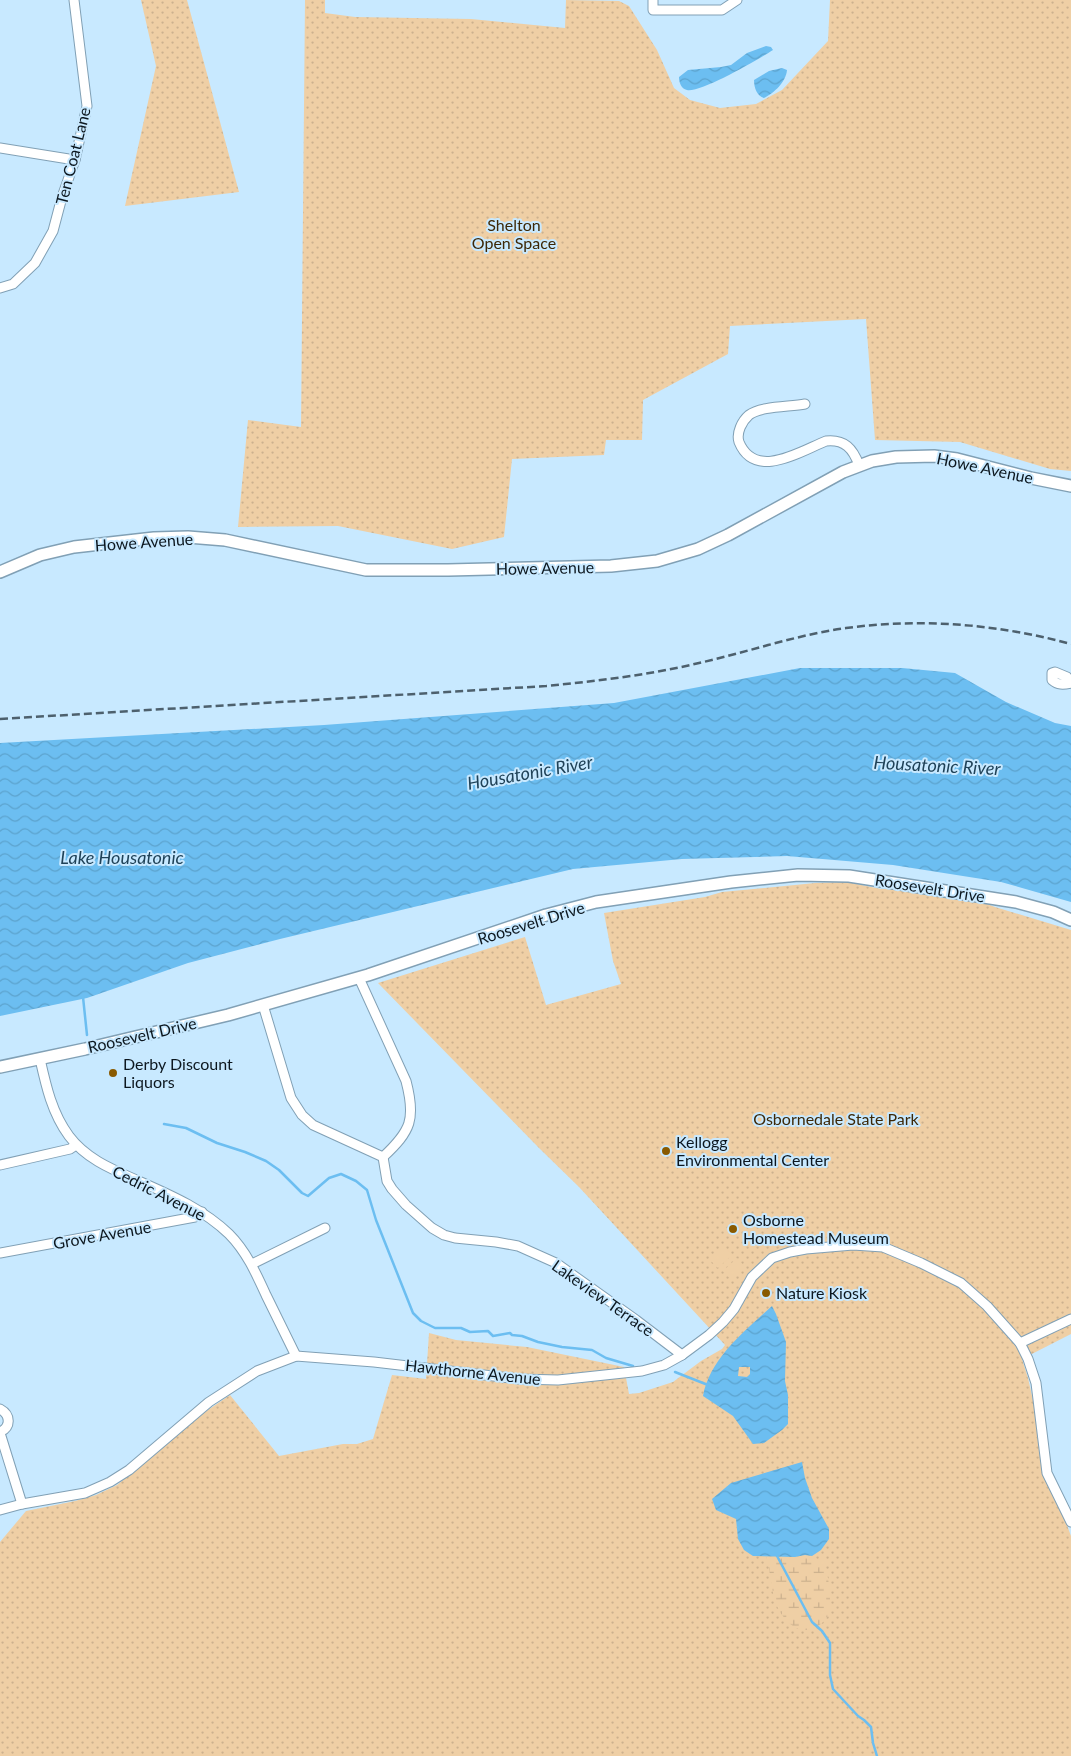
<svg xmlns="http://www.w3.org/2000/svg" width="1071" height="1756" viewBox="0 0 1071 1756" font-family="Lato,sans-serif">
<defs>
<pattern id="grass-dots" width="8" height="8" patternUnits="userSpaceOnUse" patternTransform="scale(1.25)"><rect width="8" height="8" fill="#efcfa5"/><path d="M2 2h.1M6 6h.1" fill="none" stroke="#ccb18e" stroke-width="1.8" stroke-linecap="round"/></pattern>
<pattern id="wetland-marsh" width="20" height="14" patternUnits="userSpaceOnUse" patternTransform="scale(1.25)"><rect width="20" height="14" fill="#efcfa5"/><path d="M1 5h8M5 5V1M11 12h8M15 12V8" fill="none" stroke="#ccb18e"/></pattern>
<pattern id="water-waves" width="16" height="10" patternUnits="userSpaceOnUse" patternTransform="scale(1.25)"><rect width="16" height="10" fill="#6cbef1"/><path d="M0 5q4-4 8 0t8 0" fill="none" stroke="#5ca3ce"/></pattern>
</defs>
<rect width="100%" height="100%" fill="#c8e9ff"/>
<g fill="url(#grass-dots)">
<polygon points="141,0 187,0 239,192 125,206 156,66"/>
<polygon points="305,0 325,0 325,13 355,17 471,19 565,28 566,0 619,1 629,6 657,50 674,88 690,100 720,108 756,104 782,90 828,41 830,0 1071,0 1071,471 1050,469 960,442 875,440 866,319 730,326 728,354 643,400 642,440 606,440 604,455 512,459 504,537 452,549 338,526 238,527 248,420 301,427"/>
<polygon points="847,882 881,889 903,889 965,900 982,902 995,907 1071,930 1071,1334 1022,1359 1028,1378 1052,1485 1071,1536 1071,1756 0,1756 0,1542 26,1511 75,1501 96,1495 117,1485 205,1412 230,1395 279,1456 343,1444 357,1444 373,1439 392,1375 426,1379 429,1333 456,1340 527,1347 624,1367 629,1394 639,1393 673,1382 701,1361 722,1349 725,1345 579,1187 539,1148 378,983 525,937 546,1005 621,984 613,961 604,913 705,897 722,892 815,883"/>
</g>
<path fill="url(#wetland-marsh)" d="M805 1555 824 1561C828 1574 832 1598 829 1611 826 1626 806 1636 793 1626 788 1623 783 1616 780 1612 770 1595 772 1575 766 1556L795 1557Z"/>
<g fill="#efcfa5">
<polygon points="725,1247 732,1255 718,1268 711,1261"/>
<polygon points="737,1258 743,1265 730,1278 723,1271"/>
</g>
<g fill="url(#water-waves)" fill-rule="evenodd">
<path d="M766 46 771 47 773 50C759 59 701 93 687 90 681 89 679 82 679 77L688 70 721 67 731 65 747 53Z"/>
<path d="M782 68 787 70C786 82 774 93 764 98 757 96 754 88 754 80L769 71Z"/>
<polygon points="800,668 902,668 955,673 1006,702 1055,723 1071,726 1071,902 1001,882 893,865 787,856 682,859 573,869 280,939 188,963 87,998 0,1016 0,743 324,725 614,703"/>
<path d="M772 1306 776 1314 786 1342 785 1381 788 1395V1424L782 1430 764 1443 753 1444 733 1416 703 1396C710 1358 745 1331 772 1306ZM739 1367H750V1374L747 1377 738 1376Z"/>
<polygon points="802,1462 805,1478 812,1498 829,1529 829,1539 821,1550 812,1556 805,1555 795,1557 753,1556 744,1550 738,1539 736,1519 716,1510 712,1499 731,1483"/>
</g>
<g fill="none" stroke-linecap="round" stroke-linejoin="round">
<g stroke="#6cbef1" stroke-width="2.5">
<polyline points="83,997 87,1035"/>
<polyline points="164,1124 186,1128 217,1143 245,1152 266,1161 279,1170 302,1193 308,1196 329,1178 341,1174 356,1181 367,1190 376,1220 413,1313 421,1321 435,1328 461,1328 470,1332 488,1331 493,1336 510,1333 512,1335 522,1336 538,1342 562,1347 592,1350 606,1358 633,1366"/>
<polyline points="675,1372 708,1385"/>
<polyline points="776,1554 812,1622 822,1631 830,1643 830,1675 833,1689 858,1716 864,1720 871,1727 873,1743 877,1756"/>
</g>
<g stroke="#81a0b5" stroke-width="11">
<g id="minor">
<polyline points="653,0 653,10 722,10 737,0"/>
<polyline points="0,148 75,160"/>
<polyline points="0,288 13,284 35,263 53,231 62,197 75,160 87,106 74,0"/>
<path d="M805 404C790 407 761 406 749 415 742 421 736 433 739 442 755 481 801 451 826 441 845 439 853 449 859 465"/>
<path d="M1071 682 1067 677 1055 672 1052 673V680C1058 685 1063 685 1071 683"/>
<path d="M359 978 406 1081C416 1119 411 1131 383 1157"/>
<polyline points="263,1005 291,1098 302,1115 313,1125 383,1157 387,1181 392,1189 406,1205 432,1228 444,1235 455,1238 496,1242 518,1246 556,1263 636,1320 682,1355"/>
<path d="M40 1059C46 1086 52 1113 69 1136 87 1160 114 1170 141 1182 173 1196 204 1210 229 1234 246 1251 256 1273 266 1295 276 1315 286 1336 296 1356"/>
<polyline points="0,1165 70,1149 76,1145"/>
<polyline points="0,1253 195,1217 202,1212"/>
<polyline points="252,1264 325,1228"/>
<polyline points="1020,1343 1071,1319"/>
<path d="M0 1409C11 1415 11 1427 0 1432"/>
<polyline points="0,1433 22,1504"/>
<polyline points="0,1510 22,1504 85,1493 110,1482 129,1470 209,1402 257,1371 296,1356 374,1362 519,1379 558,1380 642,1371 664,1365 682,1355 709,1335 723,1322 734,1309 752,1277 772,1258 790,1252 806,1249 853,1245 883,1247 921,1263 961,1283 987,1306 1020,1343 1028,1359 1036,1383 1047,1473 1071,1522"/>
</g>
</g>
<g stroke="#81a0b5" stroke-width="14">
<g id="major">
<polyline points="0,572 40,555 74,547 154,538 188,537 225,540 366,570 448,570 611,566 657,561 698,549 728,535 843,472 872,461 896,457 934,456 957,459 1031,478 1071,486"/>
<polyline points="0,1067 85,1049 228,1015 368,975 546,915 596,902 731,882 798,875 849,876 1016,902 1053,912 1071,920"/>
</g>
</g>
<use href="#minor" stroke="#fff" stroke-width="9"/>
<use href="#major" stroke="#fff" stroke-width="11"/>
<path stroke="#4d606d" stroke-width="2.5" stroke-dasharray="8 4" stroke-linecap="butt" d="M0 719 546 686C597 681 649 675 699 663 748 652 796 635 846 628 923 618 997 624 1071 644"/>
</g>
<g fill="#895a00" stroke="#c8e9ff" stroke-width="2">
<circle cx="113" cy="1073" r="5"/>
<circle cx="666" cy="1151" r="5"/>
<circle cx="733" cy="1229" r="5"/>
<circle cx="766" cy="1293" r="5"/>
</g>
<g text-anchor="middle" stroke-width="4" stroke-linejoin="round" paint-order="stroke">
<g font-size="16" fill="#0c171f" stroke="#c8e9ff">
<text transform="translate(73 156) rotate(-76)" y="6">Ten Coat Lane</text>
<text transform="translate(985 468) rotate(12)" y="6">Howe Avenue</text>
<text transform="translate(144 542) rotate(-4)" y="6">Howe Avenue</text>
<text transform="translate(545 568) rotate(-1)" y="6">Howe Avenue</text>
<text transform="translate(930 888) rotate(9)" y="6">Roosevelt Drive</text>
<text transform="translate(531 923) rotate(-17)" y="6">Roosevelt Drive</text>
<text transform="translate(142 1035) rotate(-13)" y="6">Roosevelt Drive</text>
<text transform="translate(159 1193) rotate(27)" y="6">Cedric Avenue</text>
<text transform="translate(102 1235) rotate(-10)" y="6">Grove Avenue</text>
<text transform="translate(603 1298) rotate(35)" y="6">Lakeview Terrace</text>
<text transform="translate(473 1372) rotate(6)" y="6">Hawthorne Avenue</text>
</g>
<g font-size="16" fill="#3d2807" stroke="#c8e9ff">
<text x="514" y="231">Shelton<tspan x="514" dy="18">Open Space</tspan></text>
<text x="836" y="1125">Osbornedale State Park</text>
</g>
<g font-size="16" fill="#0c171f" stroke="#c8e9ff" text-anchor="start">
<text x="123" y="1070">Derby Discount<tspan x="123" dy="18">Liquors</tspan></text>
<text x="676" y="1148">Kellogg<tspan x="676" dy="18">Environmental Center</tspan></text>
<text x="743" y="1226">Osborne<tspan x="743" dy="18">Homestead Museum</tspan></text>
<text x="776" y="1299">Nature Kiosk</text>
</g>
<g font-size="18" font-style="italic" fill="#1f4258" stroke="#c8e9ff">
<text transform="translate(937 766) rotate(3)" y="6">Housatonic River</text>
<text transform="translate(530 773) rotate(-10)" y="6">Housatonic River</text>
<text x="122" y="864">Lake Housatonic</text>
</g>
</g>
</svg>
